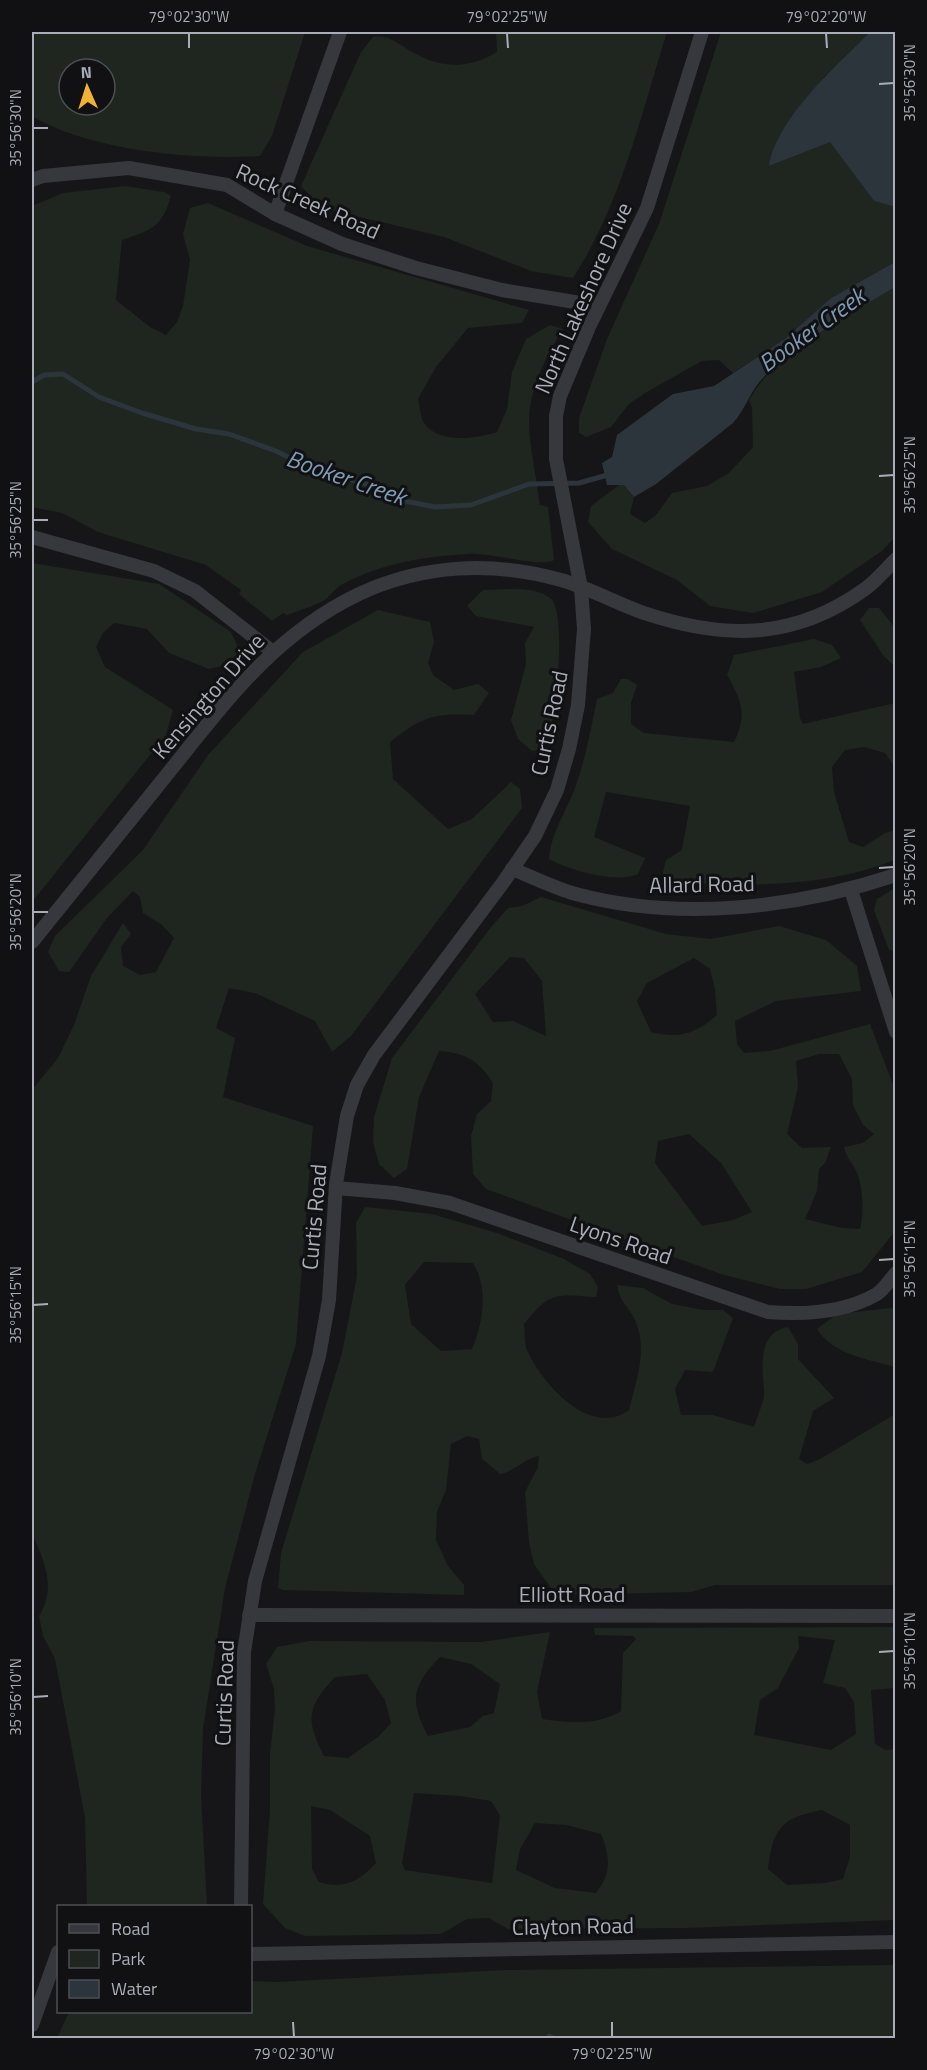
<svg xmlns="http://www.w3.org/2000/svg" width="927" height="2070" viewBox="0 0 927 2070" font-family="'Titillium Web',sans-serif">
<rect width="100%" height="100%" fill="#161618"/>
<g fill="#1e261f" fill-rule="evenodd">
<path d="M32 32H305L272 136 260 156C193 160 90 151 32 116ZM69 69H105V105H69Z"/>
<path d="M496 32H667C641 115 621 204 573 278L531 271 444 237 322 208 301 186 361 52 373 37C388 35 394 41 407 49 438 68 465 71 497 52Z"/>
<polygon points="721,32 870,32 823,78 783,130 769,166 830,141 874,201 895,207 895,262 831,298 786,338 733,373 719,360 702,361 645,393 629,404 611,427 586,437 579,433 579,418 607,339 659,224"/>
<path d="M125 186 164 192 171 196C162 228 151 230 122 240L116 300 150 327 166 335 177 322 183 306 190 260 183 234 190 208 208 203 307 246 529 310 522 323 468 328 436 367 418 399C420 405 420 417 424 423 438 444 476 439 497 432L507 409 512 372 526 339 550 325 563 329C546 355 530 388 529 420 529 446 536 473 539 499L540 505 548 507 554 560C542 568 488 552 468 554 427 556 379 564 343 584 336 587 332 594 326 599 315 606 300 610 287 615L283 613 272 621 239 594 241 590 206 565 98 532 62 513 32 507V206L63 193Z"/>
<path d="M895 287V537L882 551 822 592 753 613 710 606 677 580 612 549 588 522 591 506 619 485H624L634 497 630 514 645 523 656 515 672 493 707 486 729 473 753 447 752 408 749 400C780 347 844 317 895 287Z"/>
<polygon points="32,563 159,584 231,632 239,650 230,664 209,669 169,653 147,629 114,623 103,633 96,647 105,667 173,710 166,735 32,902"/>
<path d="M483 590C504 590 533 585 550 598 566 608 557 700 553 719 551 729 545 740 542 749L532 751 518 739 511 720 526 664 525 643 534 627 476 616 467 606Z"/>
<polygon points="869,608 879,608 895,628 895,667 883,655 860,620"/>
<path d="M378 610 430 622 434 642 428 663 433 675 454 690 478 684 489 693 474 715C432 713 423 717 390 742L393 779 448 829 472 819 511 782 520 789 522 808 351 1036 332 1052 315 1021 255 993 229 988 216 1028 235 1038 223 1097 313 1126 296 1344 255 1474 225 1588 203 1729 201 1796 207 1906H87L85 1818 55 1659 43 1636 39 1616C57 1587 44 1561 32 1533V1090L58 1058 74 1025 91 976 123 923 131 934 121 947 123 966 140 975 156 972 174 938 162 925 143 913 140 897 133 891 107 918 69 972 59 971 48 952 55 936 143 850 208 755 303 652Z"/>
<path d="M814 639 832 645 841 658 821 667 794 672 800 718 803 724 895 703V768L885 753 864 747 845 750 832 767 834 792 849 842 863 847 885 833 895 830V860C824 888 737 888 661 880L666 860 682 850 690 806 606 792 594 837 645 858 638 874C618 884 568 870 549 859 551 832 567 811 576 785 586 757 591 728 597 699L613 693 621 679H628L637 685 631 703V724L644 733 734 742C748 714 741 700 727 675L734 655Z"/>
<polygon points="895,888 896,888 895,951 889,950 874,910 877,899"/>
<path d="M541 897 666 934 711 939 779 926 826 940 857 966 861 991 776 1001 735 1021 737 1044 744 1053 770 1051 870 1024 895 1090 896 1230 862 1272 806 1289H780L721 1274 486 1189 473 1174 471 1136 477 1114 491 1101 493 1083C478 1060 466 1053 439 1051L419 1097 407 1169 394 1178 379 1164 373 1142 374 1117 392 1058 491 927 508 908 522 906ZM510 957 524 958 542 981 546 1036 513 1021 493 1022 475 994ZM694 958 710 969 715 990 717 1015C695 1034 679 1039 651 1032L637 1001 647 983ZM819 1054H839L852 1079 853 1105 863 1125 874 1134 863 1143 844 1147C846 1158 853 1163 857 1173 863 1188 864 1213 860 1229L842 1228 805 1219 817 1191 819 1169 825 1163 831 1147 802 1148 787 1134 798 1087 796 1061ZM689 1134 721 1163 752 1212 733 1220 702 1226 655 1163 658 1141Z"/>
<path d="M365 1207 432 1214 497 1233 564 1259 590 1274 598 1287 596 1297C554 1294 550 1292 524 1324 525 1333 524 1345 528 1352 544 1386 591 1438 629 1410 636 1381 649 1347 634 1318 627 1304 620 1303 617 1285L643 1288 672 1304 704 1310H723L733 1318 713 1372 685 1370 675 1389 681 1415H713L754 1427C757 1416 765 1401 764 1390 762 1366 758 1332 788 1327L798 1344V1359L834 1398 813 1411 799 1459 807 1464 820 1459 895 1414V1585H715L691 1592 564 1595 553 1591 534 1564 529 1542 525 1492 538 1467 539 1456C525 1458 516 1471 500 1474L482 1459 479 1439 467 1436 451 1444 446 1490 437 1512 436 1540 448 1566 464 1585V1595L283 1590 278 1588 281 1553 342 1353 357 1276 356 1223ZM424 1262 473 1263C489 1290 483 1321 472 1349L441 1351 411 1324 405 1285Z"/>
<path d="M891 1308 895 1310V1367C868 1359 833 1355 817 1329L837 1314Z"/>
<path d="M895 1627V1688L871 1690 875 1744 886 1750 895 1749V1920L685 1928 508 1929 489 1918 467 1919 441 1934 305 1936 285 1928 263 1904 270 1809V1754L275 1709 274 1689 266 1664 277 1647 309 1641 481 1642 550 1632 537 1692 542 1719C570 1723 596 1726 621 1711L623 1653 636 1639 633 1636 595 1635 594 1628ZM798 1636 835 1640 823 1683 845 1688 854 1702 856 1734 831 1750 754 1735 760 1700 778 1688 799 1648ZM440 1657 471 1664 500 1684 494 1713 483 1716 470 1727 428 1736C409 1700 412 1686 440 1657ZM367 1674 385 1700 391 1723 379 1736 348 1758 324 1756C305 1719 307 1707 335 1677ZM414 1793 460 1796 491 1801 500 1815 492 1883 405 1870 402 1863ZM311 1806 330 1810 370 1836 376 1863C360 1881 343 1890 319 1882L312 1869ZM822 1810 850 1825V1857L843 1879 825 1883 787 1885 768 1869C773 1828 781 1818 822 1810ZM535 1823 566 1825 601 1834C610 1856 612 1874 596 1893L555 1888 516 1870 520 1849Z"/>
<polygon points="895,1965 895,2038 57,2038 69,2012 250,2012 251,1981 277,1982 506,1970"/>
</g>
<g fill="#2c353c">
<path d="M870 32H895V207L874 201 830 142 769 166C777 118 836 66 870 32Z"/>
<path d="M895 262V287C849 315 799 340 761 380 750 392 745 410 733 423L656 484 634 497 624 485H607L602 463 612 457 617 435 673 394 714 386 786 338 831 298Z"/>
</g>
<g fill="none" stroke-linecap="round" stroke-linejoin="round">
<g stroke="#2c353c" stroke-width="5">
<polyline points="32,382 44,375 63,374 99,397 142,413 196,429 229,434 276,451 302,464 375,487 390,498 435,507 471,505 529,484 579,483 611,474"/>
<polyline points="549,2036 553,2038"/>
</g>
<g stroke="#37383d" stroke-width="14">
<polyline points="32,180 43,176 129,168 227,185 275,214 342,244 416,268 502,290 599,306"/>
<polyline points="275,214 340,32"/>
<polyline points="32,537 154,571 195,591 273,652"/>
<path d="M512 869C533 877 554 888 576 894 679 922 796 908 896 875"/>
<polyline points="851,890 896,1032"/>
<path d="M32 942C75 889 118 835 161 782 221 708 271 636 359 594 423 564 493 561 561 580 589 588 616 603 644 613 725 640 794 640 865 589 876 581 886 569 896 559"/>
<path d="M336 1188 395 1193 450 1203 768 1312C804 1315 844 1313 877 1294 884 1289 890 1280 896 1273"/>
<polyline points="249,1615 896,1616"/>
<polyline points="241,1906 244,1652 255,1581 319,1356 329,1300 336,1184 347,1116 357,1085 374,1055 502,884 535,836 557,790 569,749 578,705 584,629 581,588 556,459 556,416 560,396 589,327 647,208 702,32"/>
<polyline points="250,1954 896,1942"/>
<polyline points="32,2025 58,1952"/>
</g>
</g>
<path fill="none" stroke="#a8adb8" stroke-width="2" d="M189 33V48M507 33 508 48M826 33 827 48M879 84 894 83M33 128H48M879 476 894 475M33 520H48M879 868 894 867M33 912H48M879 1260 894 1259M33 1305 48 1304M879 1652 894 1651M33 1697 48 1696M293 2022 294 2037M612 2022V2037"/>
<g text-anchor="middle" stroke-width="6" stroke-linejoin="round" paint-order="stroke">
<g font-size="22" fill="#a8adb8" stroke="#111113">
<text transform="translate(308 201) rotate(24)" y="8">Rock Creek Road</text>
<text transform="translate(583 298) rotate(-66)" y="8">North Lakeshore Drive</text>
<text transform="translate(208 696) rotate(-49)" y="8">Kensington Drive</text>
<text transform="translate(549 723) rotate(-78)" y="8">Curtis Road</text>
<text transform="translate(702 884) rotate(-1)" y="8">Allard Road</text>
<text transform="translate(314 1217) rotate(-85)" y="8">Curtis Road</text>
<text transform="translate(621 1240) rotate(19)" y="8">Lyons Road</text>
<text x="572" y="1602">Elliott Road</text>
<text transform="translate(224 1693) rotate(-88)" y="8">Curtis Road</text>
<text transform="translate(573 1926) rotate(-1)" y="8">Clayton Road</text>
</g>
<g font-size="24" font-style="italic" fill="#7f9bb3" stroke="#111113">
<text transform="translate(812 330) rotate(-36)" y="8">Booker Creek</text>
<text transform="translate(346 478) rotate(19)" y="8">Booker Creek</text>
</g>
</g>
<rect width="927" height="2070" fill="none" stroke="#111113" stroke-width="66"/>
<rect x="57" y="1905" width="195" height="108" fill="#111113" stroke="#4d4f55" stroke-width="1.5"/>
<rect x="69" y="1924" width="30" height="9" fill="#37383d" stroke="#4d4f55" stroke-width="1.5"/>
<text x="111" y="1935" font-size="18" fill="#a8adb8">Road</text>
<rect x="69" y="1950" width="30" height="18" fill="#1e261f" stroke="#4d4f55" stroke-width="1.5"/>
<text x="111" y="1965" font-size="18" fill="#a8adb8">Park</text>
<rect x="69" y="1980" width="30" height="18" fill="#2c353c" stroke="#4d4f55" stroke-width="1.5"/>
<text x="111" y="1995" font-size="18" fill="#a8adb8">Water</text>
<g transform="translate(87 87) rotate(357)"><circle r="28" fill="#111113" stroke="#4d4f55" stroke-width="1.5"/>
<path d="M0-4.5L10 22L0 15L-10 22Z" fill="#f2b134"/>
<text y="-9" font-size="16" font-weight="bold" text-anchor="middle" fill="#a8adb8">N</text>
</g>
<rect x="33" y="33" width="861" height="2004" fill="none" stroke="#a8adb8" stroke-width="2"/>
<g font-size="15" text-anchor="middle" fill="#a8adb8">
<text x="189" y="22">79°02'30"W</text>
<text x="507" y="22">79°02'25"W</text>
<text x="826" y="22">79°02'20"W</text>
<text transform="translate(910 83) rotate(-90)" y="5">35°56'30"N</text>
<text transform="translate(16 128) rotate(-90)" y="5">35°56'30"N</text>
<text transform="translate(910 475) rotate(-90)" y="5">35°56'25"N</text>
<text transform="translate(16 520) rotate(-90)" y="5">35°56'25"N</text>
<text transform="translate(910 867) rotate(-90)" y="5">35°56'20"N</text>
<text transform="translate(16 912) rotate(-90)" y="5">35°56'20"N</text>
<text transform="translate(910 1259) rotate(-90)" y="5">35°56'15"N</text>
<text transform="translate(16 1305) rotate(-90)" y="5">35°56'15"N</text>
<text transform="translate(910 1651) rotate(-90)" y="5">35°56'10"N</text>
<text transform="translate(16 1697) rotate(-90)" y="5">35°56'10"N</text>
<text x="294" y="2059">79°02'30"W</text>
<text x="612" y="2059">79°02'25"W</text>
</g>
</svg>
